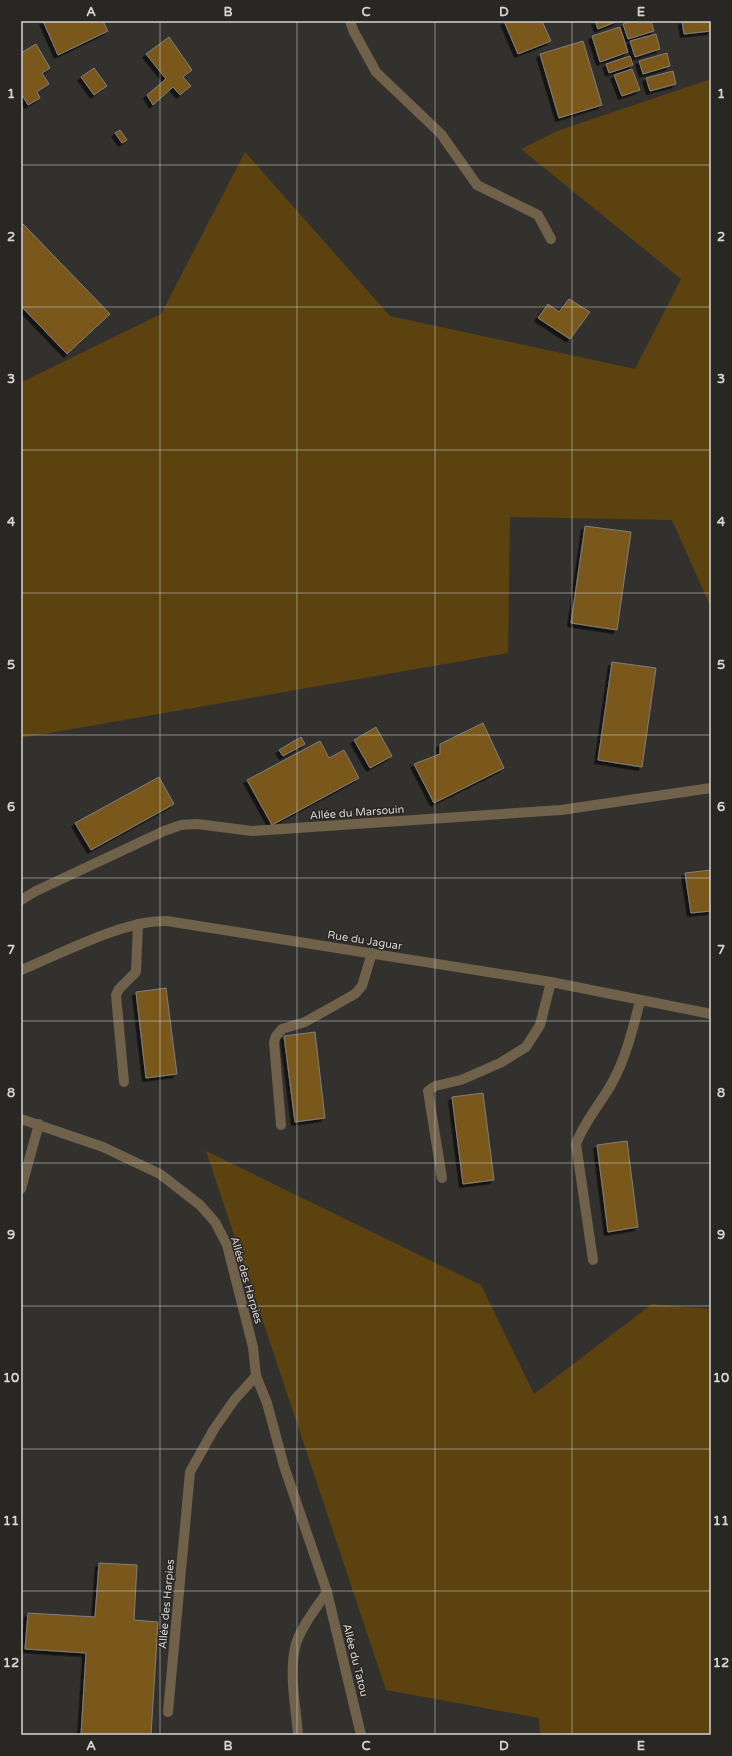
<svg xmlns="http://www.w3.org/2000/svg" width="732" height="1756" viewBox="0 0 732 1756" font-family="'Varela Round',sans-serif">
<defs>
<filter id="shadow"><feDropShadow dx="-3.5" dy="3.5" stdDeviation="0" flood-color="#0009"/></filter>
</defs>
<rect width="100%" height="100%" fill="#33312e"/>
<g fill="#5c420f">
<polygon points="711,79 711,608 672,520 510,517 508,653 21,738 21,380 22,382 161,314 245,152 390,316 635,369 681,279 521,149 557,131"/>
<polygon points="206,1151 481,1285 534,1394 652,1304 711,1309 711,1735 540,1735 539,1718 386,1690"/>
</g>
<g fill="#7a591e" stroke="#817e7b" filter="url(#shadow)">
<polygon points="43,21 103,21 108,31 58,55"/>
<polygon points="504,21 542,21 551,41 518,54"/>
<polygon points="595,21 618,21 598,29"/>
<polygon points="633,21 651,21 654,31 628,39 623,24"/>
<polygon points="682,21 711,21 711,31 684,34"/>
<polygon points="620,27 628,52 600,62 592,36"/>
<polygon points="656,34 660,49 635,57 630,41"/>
<polygon points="169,37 192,70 183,77 191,86 180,95 173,87 153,105 147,95 166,79 146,54"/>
<polygon points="583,41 602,105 559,118 540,54"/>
<polygon points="36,44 50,68 42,73 49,84 37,92 40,98 28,105 21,93 21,53"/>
<polygon points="667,53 670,66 643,74 639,61"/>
<polygon points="630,56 633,65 609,73 606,64"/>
<polygon points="94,68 107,86 94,95 81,77"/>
<polygon points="632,69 640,90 622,96 614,75"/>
<polygon points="673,71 676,84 650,91 646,78"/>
<polygon points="120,130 127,140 122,143 115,133"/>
<polygon points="23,224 110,314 67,354 21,306 21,225"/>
<polygon points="569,299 590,312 570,339 538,318 548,304 559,312"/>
<polygon points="585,526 631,532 617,630 571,623"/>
<polygon points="612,662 656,668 642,767 598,760"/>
<polygon points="483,723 504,768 434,803 414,764 440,754 440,744"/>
<polygon points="376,727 392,756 370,768 354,740"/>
<polygon points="301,737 305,744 283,756 279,750"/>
<polygon points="320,741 329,758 344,750 359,778 272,825 247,780"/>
<polygon points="159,777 174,804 91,850 75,823"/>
<polygon points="711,870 711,911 691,913 685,873"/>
<polygon points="166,988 177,1074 146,1078 136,992"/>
<polygon points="315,1032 325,1118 295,1122 284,1036"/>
<polygon points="483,1093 494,1180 463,1184 452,1097"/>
<polygon points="627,1141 638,1227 608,1232 597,1145"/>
<polygon points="99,1563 137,1565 134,1620 158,1622 151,1735 81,1735 86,1653 25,1649 28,1613 95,1617"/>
</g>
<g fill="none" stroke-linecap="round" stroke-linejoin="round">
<g stroke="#6f614a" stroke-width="10">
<polyline points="124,1082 116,995 119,989 136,972 138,924"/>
<polyline points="281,1125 274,1042 276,1036 282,1029 305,1022 355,994 362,986 372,953"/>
<polyline points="442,1178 428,1091 435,1086 461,1080 500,1063 526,1047 540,1025 551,982"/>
<polyline points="21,1189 39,1124"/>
<path d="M593 1260 576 1144C584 1122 601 1103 612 1083 626 1058 633 1028 640 1001"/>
<polyline points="327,1592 361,1735"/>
<polyline points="168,1712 190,1472 214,1429 235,1399 256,1376"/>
</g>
<g stroke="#6f614a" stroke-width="10">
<polyline points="350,21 354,32 376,72 441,134 477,185 538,215 551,239"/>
<polyline points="21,900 36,891 164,831 181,825 197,824 252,831 561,810 711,788"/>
<path d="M21 970C63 953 123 920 167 921L551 982 711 1014"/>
<path d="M21 1119 103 1147 160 1174 200 1205 215 1222 227 1245 253 1347 256 1376 267 1403 284 1466 327 1592C317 1607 298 1631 295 1648 289 1676 296 1707 298 1735"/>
</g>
</g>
<path fill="none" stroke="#d6d5d3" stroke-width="1" stroke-opacity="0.55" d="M160 21V1735M297 21V1735M435 21V1735M572 21V1735M21 165H711M21 307H711M21 450H711M21 593H711M21 735H711M21 878H711M21 1021H711M21 1163H711M21 1306H711M21 1449H711M21 1591H711"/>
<g text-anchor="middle" stroke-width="3" stroke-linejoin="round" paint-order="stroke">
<g font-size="11" fill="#d6d5d3" stroke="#292724">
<text transform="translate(357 812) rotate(-4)" y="4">Allée du Marsouin</text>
<text transform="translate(365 940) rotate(9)" y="4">Rue du Jaguar</text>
<text transform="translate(247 1280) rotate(74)" y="4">Allée des Harpies</text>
<text transform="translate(166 1604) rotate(-85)" y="4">Allée des Harpies</text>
<text transform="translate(356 1660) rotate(76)" y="4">Allée du Tatou</text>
</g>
</g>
<rect width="732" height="1756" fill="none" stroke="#292724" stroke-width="44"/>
<rect x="22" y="22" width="688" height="1712" fill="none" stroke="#d6d5d3" stroke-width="1.5"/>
<g font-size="13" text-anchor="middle" font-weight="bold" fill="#d6d5d3">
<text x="91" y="16">A</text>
<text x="228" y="16">B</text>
<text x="366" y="16">C</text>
<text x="504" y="16">D</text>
<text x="641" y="16">E</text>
<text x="11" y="98">1</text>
<text x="721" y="98">1</text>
<text x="11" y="241">2</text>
<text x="721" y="241">2</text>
<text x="11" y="383">3</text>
<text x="721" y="383">3</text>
<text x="11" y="526">4</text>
<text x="721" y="526">4</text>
<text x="11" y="669">5</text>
<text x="721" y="669">5</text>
<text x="11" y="811">6</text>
<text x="721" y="811">6</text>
<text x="11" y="954">7</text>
<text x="721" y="954">7</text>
<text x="11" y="1097">8</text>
<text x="721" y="1097">8</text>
<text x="11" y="1239">9</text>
<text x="721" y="1239">9</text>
<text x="11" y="1382">10</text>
<text x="721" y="1382">10</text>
<text x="11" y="1525">11</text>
<text x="721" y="1525">11</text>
<text x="11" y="1667">12</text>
<text x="721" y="1667">12</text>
<text x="91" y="1750">A</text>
<text x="228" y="1750">B</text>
<text x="366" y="1750">C</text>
<text x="504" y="1750">D</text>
<text x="641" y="1750">E</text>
</g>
</svg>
